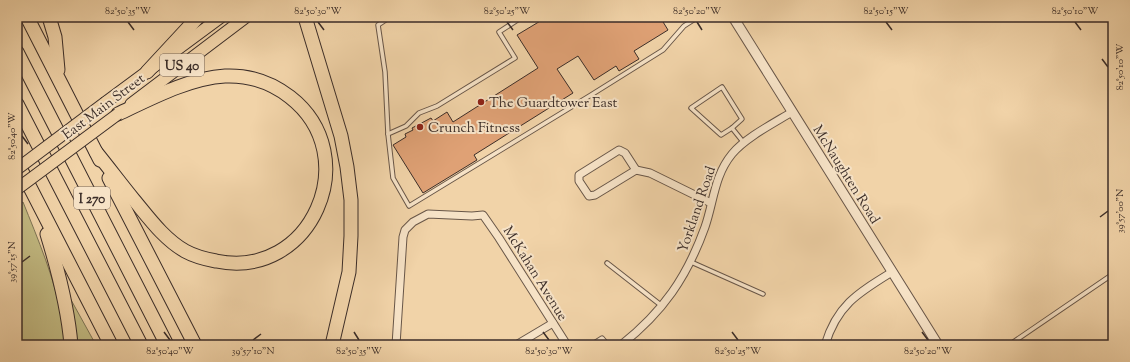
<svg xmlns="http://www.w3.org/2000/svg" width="1130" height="362" viewBox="0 0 1130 362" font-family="'Sorts Mill Goudy',serif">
<rect width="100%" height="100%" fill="#f1d3a8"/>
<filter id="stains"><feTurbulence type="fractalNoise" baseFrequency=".005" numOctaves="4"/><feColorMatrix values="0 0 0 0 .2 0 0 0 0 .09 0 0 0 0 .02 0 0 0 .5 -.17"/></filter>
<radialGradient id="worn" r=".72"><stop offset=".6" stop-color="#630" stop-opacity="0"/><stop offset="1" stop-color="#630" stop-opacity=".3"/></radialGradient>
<g fill="#c2ba82" stroke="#7e7455">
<path d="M23 202C37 237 56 281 61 317 63 326 64 336 65 345H17V206Z"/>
<polygon points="70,298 96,345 75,345 67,299"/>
</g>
<polygon fill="#dfa175" stroke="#3b2d28" points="547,17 660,17 668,30 634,51 639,59 619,71 616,66 594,80 578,56 557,69 573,93 474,155 477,160 423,193 393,145 406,137 405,134 413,130 412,128 431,118 433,121 447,112 453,122 538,68 517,35"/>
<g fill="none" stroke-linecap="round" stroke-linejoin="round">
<g stroke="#685648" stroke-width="5.5">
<g id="service">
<polyline points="390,17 378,25 385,72 388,134 393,178 409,206 591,95 663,50 684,26 698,17"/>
<polygon points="722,87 742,119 732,128 721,135 691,108"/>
<polyline points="732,128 744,143"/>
<polyline points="388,134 406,126 419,113 437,106 515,58 499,32 522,17"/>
<polyline points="691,262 763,294"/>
<polyline points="607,263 662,306"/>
<polyline points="591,345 602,338 608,345"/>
<polyline points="1009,345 1113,274"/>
</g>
</g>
<g stroke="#685648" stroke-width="9">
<g id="minor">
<polygon points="619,150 625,153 636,170 595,195 589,196 579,181 579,175"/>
<polyline points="636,170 650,173 711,203"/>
<polyline points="396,345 403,237 405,230 413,222 428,214 472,216 483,215 499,238 567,345"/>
<polyline points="516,345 553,323"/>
<path d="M621 345C663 312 687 277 705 227 714 201 714 176 732 154 745 138 774 123 792 112"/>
<path d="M825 345C837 305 858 293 892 272"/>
<polyline points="1111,345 1113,344"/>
</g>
</g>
<g stroke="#685648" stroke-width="11">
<polyline id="tertiary" points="733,17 938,345"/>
</g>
<g stroke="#3b2d28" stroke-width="13">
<g id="primary">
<polyline points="106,102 221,17"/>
<polyline points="131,104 246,17"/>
</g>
</g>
<g stroke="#3b2d28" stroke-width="15">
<g id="motorway">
<polyline points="27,17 100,160"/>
<polyline points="49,17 55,37 58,70"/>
<polyline points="305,17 341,136 347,167 351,200 351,236 349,272 332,345"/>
<polyline points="17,52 167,345"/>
<polyline points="147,72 198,17"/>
<polyline points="17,104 141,345"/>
<path d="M96 152C109 168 121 184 134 200 149 218 164 239 185 251 194 256 205 259 216 261 311 281 366 156 290 97 272 83 249 75 225 76 189 78 150 99 118 114"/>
<polyline points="17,162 111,345"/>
<polyline points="109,178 195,345"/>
<path d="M47 234C58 270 68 308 71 345"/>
</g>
</g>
<use href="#service" stroke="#f6e2c6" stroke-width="3.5"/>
<use href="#minor" stroke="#f6e2c6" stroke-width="7"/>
<use href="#tertiary" stroke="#f6e2c6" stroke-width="9"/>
<use href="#primary" stroke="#f1d3a8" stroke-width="11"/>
<use href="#motorway" stroke="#f1d3a8" stroke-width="13"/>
<g stroke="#3b2d28" stroke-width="13" stroke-linecap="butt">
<g id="primary-bridge">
<polyline points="17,169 106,102"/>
<polyline points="17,189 118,114"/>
</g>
</g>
<use href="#primary-bridge" stroke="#f1d3a8" stroke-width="11"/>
</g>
<path fill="none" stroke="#3b2d28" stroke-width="1.5" d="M128 22 134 30M318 22 324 30M507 22 513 30M697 22 702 30M886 22 892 30M1075 22 1081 30M1102 59 1108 67M22 136 28 144M1100 217 1108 211M22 262 30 256M164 332 170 340M354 332 359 340M543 332 549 340M732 332 738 340M922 332 928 340M253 340 261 334"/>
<g fill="#8f2418" stroke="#f6e2c6" stroke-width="1.5">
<circle cx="481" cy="102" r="4"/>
<circle cx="420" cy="127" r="4"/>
</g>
<g text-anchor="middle" stroke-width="4" stroke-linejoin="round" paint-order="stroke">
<g fill="#f6e2c6" stroke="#736357" stroke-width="1">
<rect x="160" y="54" width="44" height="22" rx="3"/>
<rect x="74" y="187" width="36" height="22" rx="3"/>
</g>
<g font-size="13" font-weight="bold" fill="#3b2d28">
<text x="182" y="70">US 40</text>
<text x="92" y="203">I 270</text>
</g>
<g font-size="14" fill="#3b2d28" stroke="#f6e2c6" text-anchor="start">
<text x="489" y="107">The Guardtower East</text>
<text x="428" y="132">Crunch Fitness</text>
</g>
<g font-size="14" fill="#3b2d28" stroke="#f6e2c6">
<text transform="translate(103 106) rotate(-37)" y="5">East Main Street</text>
<text transform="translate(847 174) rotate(58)" y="5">McNaughten Road</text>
<text transform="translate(696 209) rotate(-71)" y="5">Yorkland Road</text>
<text transform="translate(536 273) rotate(58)" y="5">McKahan Avenue</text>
</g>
</g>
<rect width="1130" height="362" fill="none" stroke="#f1d3a8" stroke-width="44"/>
<rect x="22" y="22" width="1086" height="318" fill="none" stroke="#3b2d28" stroke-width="1.5"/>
<g font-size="10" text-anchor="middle" fill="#3b2d28">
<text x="128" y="14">82°50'35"W</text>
<text x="318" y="14">82°50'30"W</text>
<text x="507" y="14">82°50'25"W</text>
<text x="697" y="14">82°50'20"W</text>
<text x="886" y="14">82°50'15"W</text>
<text x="1075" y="14">82°50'10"W</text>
<text transform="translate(1119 67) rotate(-90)" y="4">82°50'10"W</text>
<text transform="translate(11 136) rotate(-90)" y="4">82°50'40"W</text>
<text transform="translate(1119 211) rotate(-90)" y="4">39°57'00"N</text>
<text transform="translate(11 262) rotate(-90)" y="4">39°57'15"N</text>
<text x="170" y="354">82°50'40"W</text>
<text x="253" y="354">39°57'10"N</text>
<text x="359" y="354">82°50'35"W</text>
<text x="549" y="354">82°50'30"W</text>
<text x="738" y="354">82°50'25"W</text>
<text x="928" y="354">82°50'20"W</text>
</g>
<rect width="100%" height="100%" filter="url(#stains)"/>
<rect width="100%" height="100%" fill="url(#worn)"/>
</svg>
